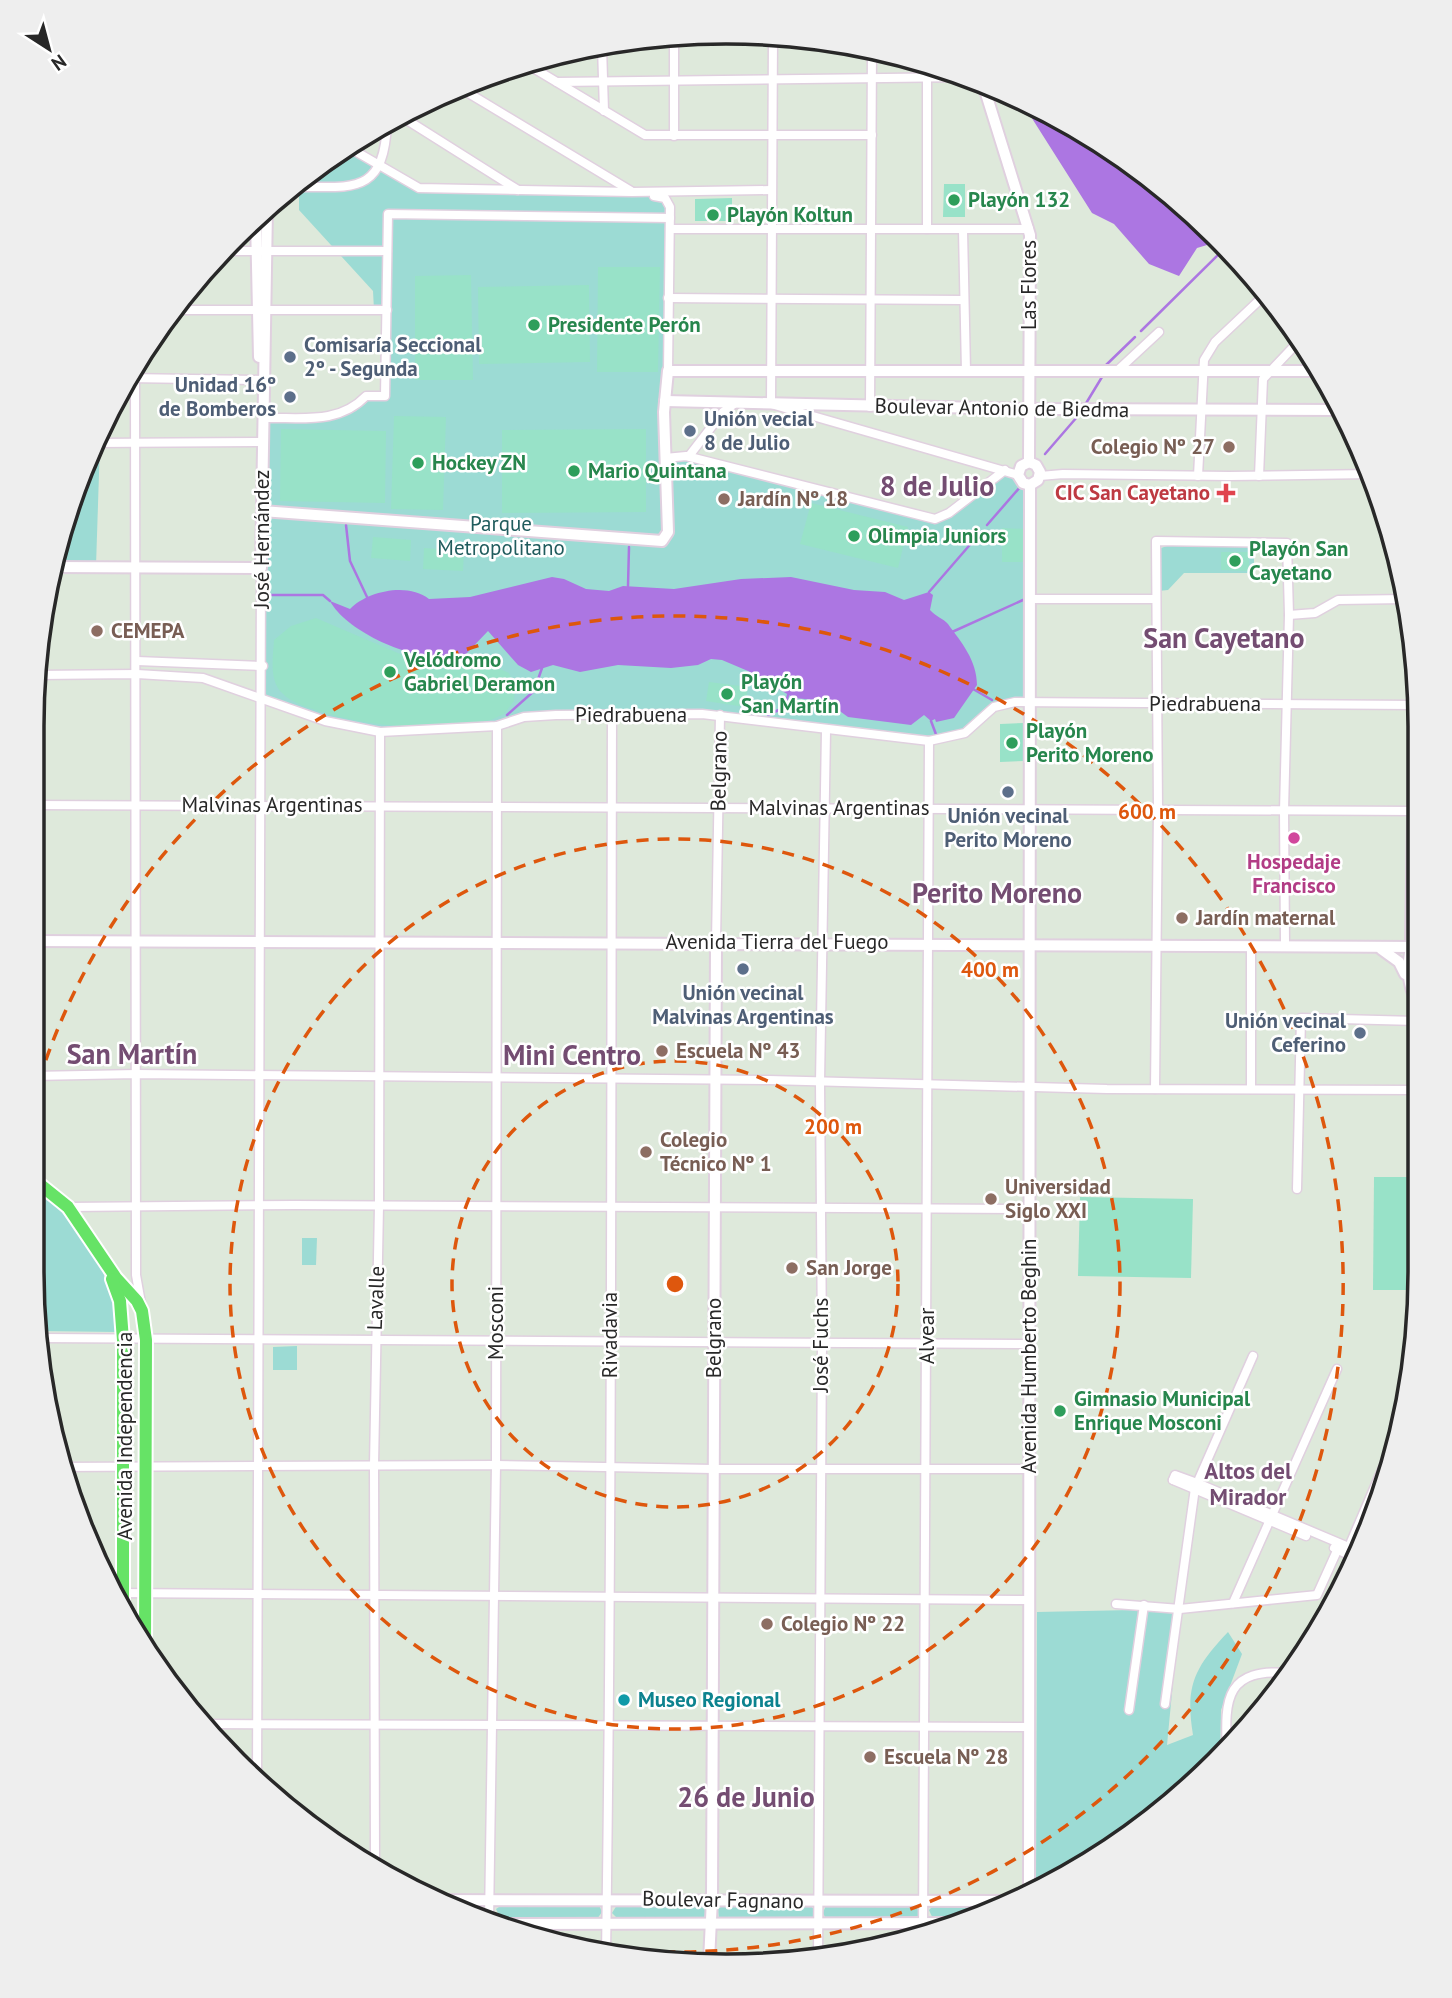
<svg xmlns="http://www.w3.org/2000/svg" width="1452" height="1998" viewBox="0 0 1452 1998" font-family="'PT Sans',sans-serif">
<rect width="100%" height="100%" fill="#dee9db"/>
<g fill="#9cdbd4">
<polygon points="348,147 419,188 632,192 661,197 669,202 665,458 686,456 935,519 1002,471 1026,484 1029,702 999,704 974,725 944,739 720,715 556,715 497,726 380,732 325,721 263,698 263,418 338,416 366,396 385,395 387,310 374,310 373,291 299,210 299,187 291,187 303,175"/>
<path d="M94 443H100L96 566 57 567C57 526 74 479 94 443Z"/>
<polygon points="1170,545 1254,546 1254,573 1184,573 1168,590 1158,591 1158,549"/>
<path d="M32 1186C77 1220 116 1274 117 1332L39 1331 32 1272Z"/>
<polygon points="302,1238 317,1238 316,1265 302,1265"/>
<polygon points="297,1346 297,1370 273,1370 273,1347"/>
<path d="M1180 1609 1167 1745 1193 1735C1185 1686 1194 1668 1228 1632L1242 1654 1221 1710 1220 1756 1149 1823 1036 1888 1037 1612Z"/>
<polygon points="502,1905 599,1905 602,1912 597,1919 501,1919 496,1909"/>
<polygon points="617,1905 701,1905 707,1913 703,1919 619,1920 612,1913"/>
<polygon points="724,1905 809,1905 814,1909 815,1917 719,1919 718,1909"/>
<polygon points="826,1905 917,1906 919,1916 826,1919 823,1913"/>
<polygon points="933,1906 1004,1906 970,1919 933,1919 929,1910"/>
</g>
<g fill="#98e2c8">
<polygon points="944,184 965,184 965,217 943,217"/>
<polygon points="732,198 732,221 695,221 695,199"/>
<polygon points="598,267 660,267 658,372 597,372"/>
<polygon points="471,275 473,380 415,380 415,276"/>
<polygon points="589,285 590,362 479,364 478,287"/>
<polygon points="394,416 446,417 443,510 391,509"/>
<polygon points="281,429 386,431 385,503 280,501"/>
<polygon points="646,429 646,512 502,513 502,430"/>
<polygon points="811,503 908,527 898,568 800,544"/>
<polygon points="1002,528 1025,529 1024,562 1002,562"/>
<polygon points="373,537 411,540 410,561 371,558"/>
<polygon points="424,548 464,551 463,571 423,569"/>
<polygon points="1221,552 1249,552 1249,571 1221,570"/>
<path d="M316 618 412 659 447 666 498 668 509 673 515 686 514 701 504 714 491 720C434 730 380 729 325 713 310 708 292 704 281 692 269 679 273 657 274 640L291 626Z"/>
<polygon points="709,682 748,687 745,707 706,701"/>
<polygon points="1023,723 1024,761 1000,762 1000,724"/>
<polygon points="1374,1177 1418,1177 1419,1290 1373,1290"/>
<polygon points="1080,1197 1193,1199 1191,1278 1078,1276"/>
</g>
<g fill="#ac76e2">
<polygon points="1021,101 1073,124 1184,204 1227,250 1207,245 1197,248 1179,276 1149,264 1114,224 1092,213"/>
<path d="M552 577 564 579 586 589 609 591 623 586 674 589 741 579 791 577 854 590 885 592 904 600 929 592 933 595 930 610C935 616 944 619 948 624 961 642 977 660 977 685L954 718 936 722 935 719 931 721 924 715 911 725 848 717 826 701 794 698 748 671 722 660 711 659 698 665 671 668 618 665 580 672 553 665 531 672 518 665 488 631 466 654C429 669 348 635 330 601L350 609C367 591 408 582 429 599L470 597Z"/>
</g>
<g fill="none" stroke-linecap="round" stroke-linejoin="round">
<g stroke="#ac76e2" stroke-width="2.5">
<polyline points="1141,331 1224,249"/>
<polyline points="1105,366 1135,337"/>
<polyline points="1085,405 1102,377"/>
<polyline points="1045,454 1077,417"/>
<polyline points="346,525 350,561 367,597"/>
<polyline points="987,525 1021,486"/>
<polyline points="628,586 629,547"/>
<polyline points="929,592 981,532"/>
<polyline points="270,595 323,595 330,601"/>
<polyline points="952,632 1023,600"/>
<polyline points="973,689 992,700"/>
<polyline points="507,715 534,691 542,668"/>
<polyline points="768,715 785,707 788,695"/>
<polyline points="931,721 937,737"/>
</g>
<g stroke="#e0d0df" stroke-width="11">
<g id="street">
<polyline points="674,34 674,136"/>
<polyline points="773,36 771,404 1018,475"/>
<polyline points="602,46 604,111"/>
<polyline points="525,63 645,135 872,135"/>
<polyline points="927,63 927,229"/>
<polyline points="557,82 967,77"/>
<polyline points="460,88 631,191"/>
<polyline points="399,115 518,190"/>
<polyline points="348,147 419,188 632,192 771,190"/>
<path d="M291 187C350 186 384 198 387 123"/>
<polyline points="654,196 665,198 670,207 668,371"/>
<polyline points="670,229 1029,229"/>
<polyline points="963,230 966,371"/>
<polyline points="222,251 387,251"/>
<polyline points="668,298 963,300"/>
<polyline points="172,310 387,310"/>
<polyline points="135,365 136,1275 141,1303"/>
<polyline points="1117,371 1159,332"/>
<polyline points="128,378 263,380"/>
<polyline points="870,407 872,50"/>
<path d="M263 418C301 417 338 425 366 396H385L388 214 670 218"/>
<polyline points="94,443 263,442"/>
<polyline points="689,456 723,412 734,404"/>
<polyline points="665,458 686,456 935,519 949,513 1005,470"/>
<polyline points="1040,476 1063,474 1229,476 1371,474"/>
<polyline points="1198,476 1204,360 1215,342 1267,293"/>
<polyline points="1259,476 1263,379 1299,341"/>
<polyline points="1031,599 1156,599"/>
<polyline points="1289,615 1315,613 1338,600 1405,599"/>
<polyline points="137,661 263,666"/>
<polyline points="38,675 137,674 203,678 325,721 380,732 497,726 524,717 556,715 702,714 929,741 965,733 994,707 1015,702 1415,705"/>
<polyline points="32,805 1416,811"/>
<polyline points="716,942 720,715"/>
<polyline points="1251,946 1251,1089"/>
<polyline points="32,1076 137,1074 769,1080 1107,1089 1417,1090"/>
<polyline points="1155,1089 1158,809 1156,541 1287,543 1289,615 1284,811 1285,945"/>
<polyline points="1297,1189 1301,1018 1417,1021"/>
<polyline points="68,1207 295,1205 1028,1209"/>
<polyline points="40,1338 1030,1344"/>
<polyline points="60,1467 496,1465 713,1469 1029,1469"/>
<polyline points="1173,1480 1175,1475 1197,1483 1358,1551"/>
<polyline points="1173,1480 1306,1536"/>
<polyline points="1334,1548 1355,1558"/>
<polyline points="1348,1549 1394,1442"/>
<polyline points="114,1593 1028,1600"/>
<polyline points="1233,1603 1337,1369"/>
<polyline points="1116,1604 1180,1609 1317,1595 1340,1544"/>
<polyline points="1165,1704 1195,1488 1253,1356"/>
<polyline points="1129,1710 1144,1605"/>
<polyline points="207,1724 1028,1727"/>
<path d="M1227 1750C1224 1697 1227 1668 1289 1673"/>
<polyline points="257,1782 261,568"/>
<polyline points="375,1865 374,1465 379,1206 380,732"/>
<polyline points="489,1921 496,1465 497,726"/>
<polyline points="923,1932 929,741"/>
<path d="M606 1955C612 1541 611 1128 612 714"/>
<polyline points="818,1960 822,1343 820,1082 826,731"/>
</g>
</g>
<g stroke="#e0d0df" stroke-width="14">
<g id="secondary">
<polyline points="983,84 1030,235 1029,462"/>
<polyline points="256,220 259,357"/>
<polyline points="665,401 1030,409 1339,410"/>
<polyline points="1029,462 1021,466 1018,475 1023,483 1030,485"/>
<polyline points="1029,462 1036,465 1040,472 1038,480 1030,485"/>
<polyline points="262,511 662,541 668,532 664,412 668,371 1316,371"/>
<polyline points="52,567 261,568 267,209"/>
<path d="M1415 687 1411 947C1407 969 1407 982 1417 1003"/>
<polyline points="32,941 1417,947"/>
<polyline points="1381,949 1399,962 1405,974"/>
<polyline points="1029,1892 1030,485"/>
<polyline points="432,1900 1014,1901"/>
<polyline points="497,1924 956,1923"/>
<polyline points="709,1961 712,1899 716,942"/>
</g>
</g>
<g stroke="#fff" stroke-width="16">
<g id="primary">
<polyline points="32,1178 68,1207 116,1278 137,1301 142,1311 146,1340 145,1651"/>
<polyline points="112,1279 120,1301 123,1340 123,1611"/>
</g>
</g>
<use href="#street" stroke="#fff" stroke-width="8"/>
<use href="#secondary" stroke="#fff" stroke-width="10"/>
<use href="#primary" stroke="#66e366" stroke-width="12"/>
</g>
<g fill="none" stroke="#de570d" stroke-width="3.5" stroke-dasharray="12 9">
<circle cx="675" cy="1284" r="223"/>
<circle cx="675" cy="1284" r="445"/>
<path d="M33 1100A668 668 0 1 1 530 1936"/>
</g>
<g fill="#2e9e5b" stroke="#fff" stroke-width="2.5">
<circle cx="954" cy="200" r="7"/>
<circle cx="713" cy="215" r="7"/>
<circle cx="534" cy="325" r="7"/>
<circle cx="418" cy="463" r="7"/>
<circle cx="574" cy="471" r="7"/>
<circle cx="854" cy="536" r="7"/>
<circle cx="1235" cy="561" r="7"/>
<circle cx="390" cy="672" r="7"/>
<circle cx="727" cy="694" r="7"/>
<circle cx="1012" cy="743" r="7"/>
<circle cx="1060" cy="1411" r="7"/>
</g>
<g fill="#5c6f8a" stroke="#fff" stroke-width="2.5">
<circle cx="290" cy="357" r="7"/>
<circle cx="290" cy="397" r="7"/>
<circle cx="690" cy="431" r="7"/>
<circle cx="1008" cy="792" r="7"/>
<circle cx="743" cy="969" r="7"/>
<circle cx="1360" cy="1033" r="7"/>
</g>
<g fill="#8d6e63" stroke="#fff" stroke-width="2.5">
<circle cx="1229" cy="447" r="7"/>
<circle cx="724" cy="499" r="7"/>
<circle cx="97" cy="631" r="7"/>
<circle cx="1182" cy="918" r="7"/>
<circle cx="662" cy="1051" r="7"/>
<circle cx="646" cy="1152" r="7"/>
<circle cx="991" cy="1199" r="7"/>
<circle cx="792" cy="1268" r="7"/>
<circle cx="767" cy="1624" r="7"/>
<circle cx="870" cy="1757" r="7"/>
</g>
<path fill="#e0444e" stroke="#fff" stroke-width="2.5" d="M1222.5 482.5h7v7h7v7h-7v7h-7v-7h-7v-7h7z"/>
<circle fill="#d1479c" stroke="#fff" stroke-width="2.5" cx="1294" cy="838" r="7"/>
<circle fill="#0f9aa8" stroke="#fff" stroke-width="2.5" cx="624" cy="1700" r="7"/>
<g text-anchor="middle" stroke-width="5" stroke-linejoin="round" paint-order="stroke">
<g font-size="21" font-weight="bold" fill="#27864d" stroke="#fff" text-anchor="start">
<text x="968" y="207">Playón 132</text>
<text x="727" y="222">Playón Koltun</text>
<text x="548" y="332">Presidente Perón</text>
<text x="432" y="470">Hockey ZN</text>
<text x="588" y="478">Mario Quintana</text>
<text x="868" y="543">Olimpia Juniors</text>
<text x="1249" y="556">Playón San<tspan x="1249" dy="24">Cayetano</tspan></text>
<text x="404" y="667">Velódromo<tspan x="404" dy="24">Gabriel Deramon</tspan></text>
<text x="741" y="689">Playón<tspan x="741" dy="24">San Martín</tspan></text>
<text x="1026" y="738">Playón<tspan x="1026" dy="24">Perito Moreno</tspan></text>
<text x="1074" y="1406">Gimnasio Municipal<tspan x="1074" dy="24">Enrique Mosconi</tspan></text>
</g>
<g font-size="21" fill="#282828" stroke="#fff">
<text transform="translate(1029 285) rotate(-90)" y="7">Las Flores</text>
<text transform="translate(1002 408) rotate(1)" y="7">Boulevar Antonio de Biedma</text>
<text transform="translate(262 539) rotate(-90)" y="7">José Hernández</text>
<text x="1205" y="711">Piedrabuena</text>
<text x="631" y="722">Piedrabuena</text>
<text transform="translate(719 771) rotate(-89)" y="7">Belgrano</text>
<text x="272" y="812">Malvinas Argentinas</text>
<text x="839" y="815">Malvinas Argentinas</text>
<text x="777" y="949">Avenida Tierra del Fuego</text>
<text transform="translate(376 1298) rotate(-88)" y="7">Lavalle</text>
<text transform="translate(496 1323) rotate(-90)" y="7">Mosconi</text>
<text transform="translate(610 1335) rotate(-90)" y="7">Rivadavia</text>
<text transform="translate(927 1336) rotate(-90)" y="7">Alvear</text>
<text transform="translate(714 1338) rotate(-90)" y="7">Belgrano</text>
<text transform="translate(821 1345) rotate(-90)" y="7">José Fuchs</text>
<text transform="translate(1029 1356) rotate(-90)" y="7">Avenida Humberto Beghin</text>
<text transform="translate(125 1436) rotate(-90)" y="7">Avenida Independencia</text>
<text transform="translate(723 1900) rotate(1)" y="7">Boulevar Fagnano</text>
</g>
<g font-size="21" font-weight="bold" fill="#4e5e75" stroke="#fff" text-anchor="start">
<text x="304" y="352">Comisaría Seccional<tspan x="304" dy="24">2º - Segunda</tspan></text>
<text x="276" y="392" text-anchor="end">Unidad 16º<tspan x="276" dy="24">de Bomberos</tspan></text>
<text x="704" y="426">Unión vecial<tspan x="704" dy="24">8 de Julio</tspan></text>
<text x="1008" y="823" text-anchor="middle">Unión vecinal<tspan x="1008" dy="24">Perito Moreno</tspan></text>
<text x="743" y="1000" text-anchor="middle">Unión vecinal<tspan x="743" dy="24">Malvinas Argentinas</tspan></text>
<text x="1346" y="1028" text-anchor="end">Unión vecinal<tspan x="1346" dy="24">Ceferino</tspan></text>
</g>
<g font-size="21" font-weight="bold" fill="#785e54" stroke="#fff" text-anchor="start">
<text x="1215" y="454" text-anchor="end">Colegio Nº 27</text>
<text x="738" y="506">Jardín Nº 18</text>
<text x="111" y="638">CEMEPA</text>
<text x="1196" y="925">Jardín maternal</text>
<text x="676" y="1058">Escuela Nº 43</text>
<text x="660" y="1147">Colegio<tspan x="660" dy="24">Técnico Nº 1</tspan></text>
<text x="1005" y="1194">Universidad<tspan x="1005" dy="24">Siglo XXI</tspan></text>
<text x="806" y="1275">San Jorge</text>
<text x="781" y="1631">Colegio Nº 22</text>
<text x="884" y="1764">Escuela Nº 28</text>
</g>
<g font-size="21" font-weight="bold" fill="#be3a42" stroke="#fff" text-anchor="end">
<text x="1210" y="500">CIC San Cayetano</text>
</g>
<g font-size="21" fill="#205c5d" stroke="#fff">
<text x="501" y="531">Parque<tspan x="501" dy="24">Metropolitano</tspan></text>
</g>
<g font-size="21" font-weight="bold" fill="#b23c85" stroke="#fff">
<text x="1294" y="869">Hospedaje<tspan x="1294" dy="24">Francisco</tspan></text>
</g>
<g font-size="21" font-weight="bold" fill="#0d838f" stroke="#fff" text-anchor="start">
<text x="638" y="1707">Museo Regional</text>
</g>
<g font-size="23" font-weight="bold" fill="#744d72" stroke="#fff">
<text x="1248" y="1479">Altos del<tspan x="1248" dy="26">Mirador</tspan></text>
</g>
<g font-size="28" font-weight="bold" fill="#744d72" stroke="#fff">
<text x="937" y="496">8 de Julio</text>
<text x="1224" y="648">San Cayetano</text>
<text x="997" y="903">Perito Moreno</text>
<text x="132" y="1064">San Martín</text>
<text x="572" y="1065">Mini Centro</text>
<text x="746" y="1807">26 de Junio</text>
</g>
</g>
<path d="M0 0H1452V1998H0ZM726 44H726A682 682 0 0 1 1408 726V1272A682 682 0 0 1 726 1954H726A682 682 0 0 1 44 1272V726A682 682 0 0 1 726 44Z" fill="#eee" fill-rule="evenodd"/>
<path fill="none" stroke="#282828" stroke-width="3.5" d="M726 44H726A682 682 0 0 1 1408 726V1272A682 682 0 0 1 726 1954H726A682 682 0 0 1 44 1272V726A682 682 0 0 1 726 44Z"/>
<circle cx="675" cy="1284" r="10" fill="#de570d" stroke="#fff" stroke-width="3.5"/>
<g font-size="21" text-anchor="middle" font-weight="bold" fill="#de570d" stroke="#fff" stroke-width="5" stroke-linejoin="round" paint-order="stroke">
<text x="1147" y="819">600 m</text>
<text x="990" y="977">400 m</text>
<text x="833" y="1134">200 m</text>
</g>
<g transform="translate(49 49) rotate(144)" stroke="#ffffff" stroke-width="5" paint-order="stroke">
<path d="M0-5L12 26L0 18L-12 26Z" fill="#282828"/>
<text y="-10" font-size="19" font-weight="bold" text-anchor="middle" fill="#282828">N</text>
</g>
</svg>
